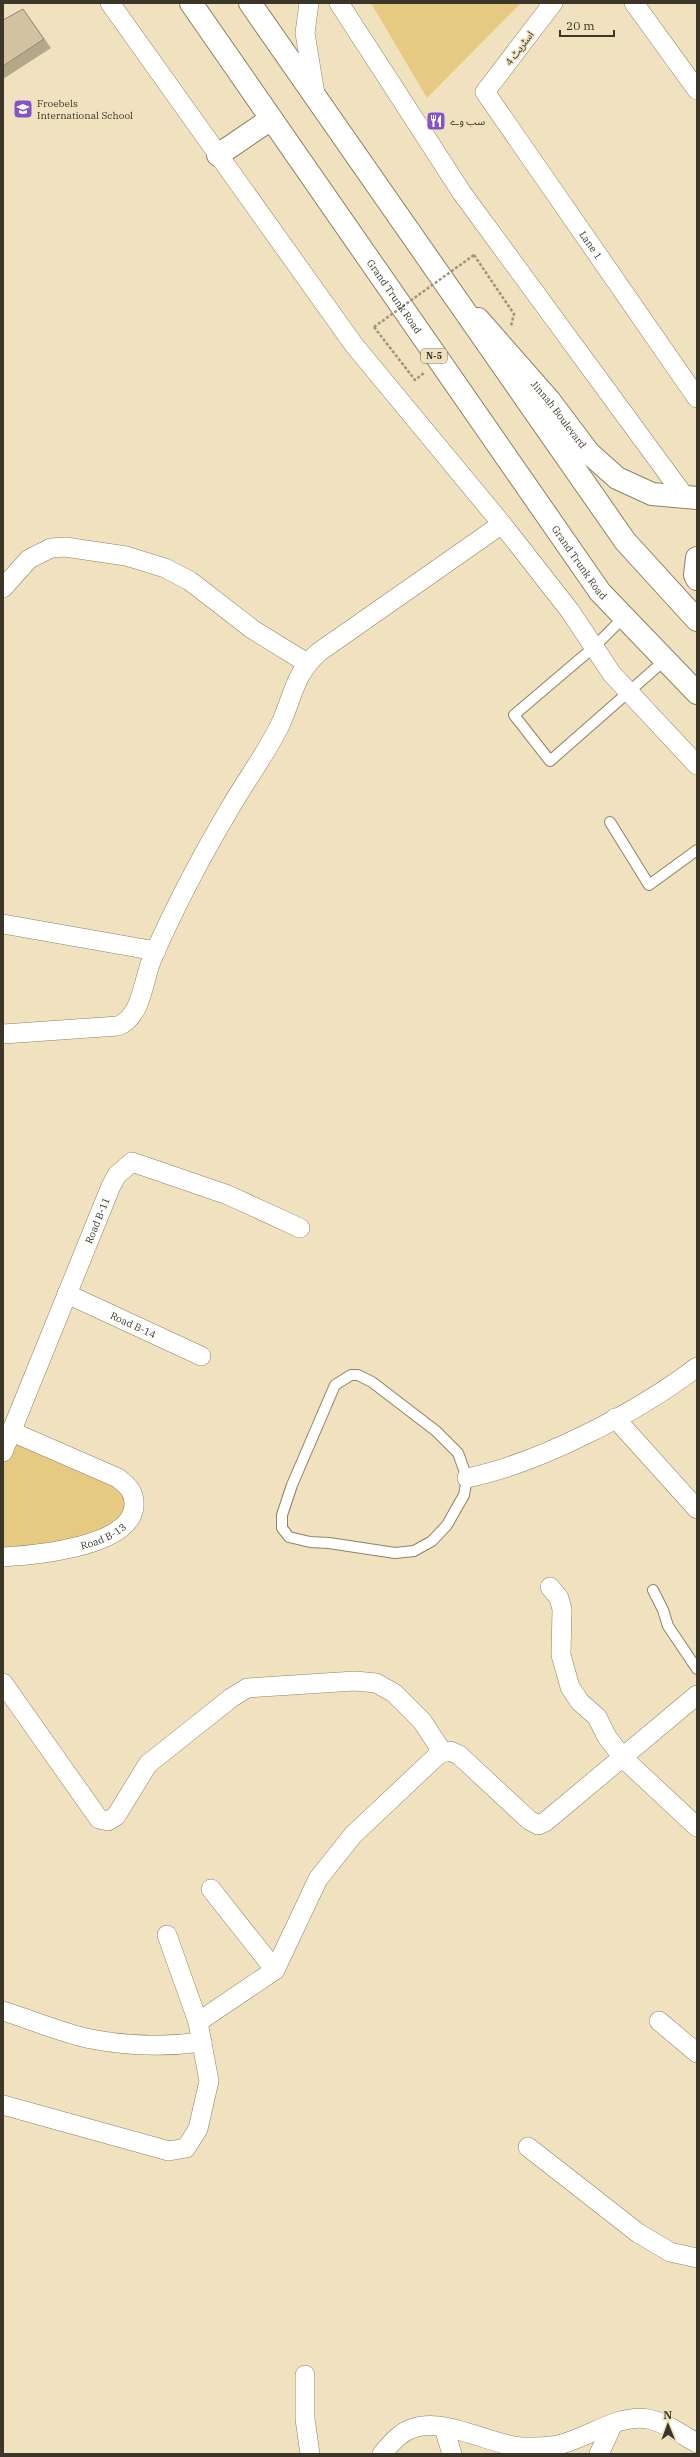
<svg xmlns="http://www.w3.org/2000/svg" width="700" height="2457" viewBox="0 0 700 2457" font-family="'IBM Plex Serif','Noto Sans Arabic',serif">
<rect width="100%" height="100%" fill="#f0e2bf"/>
<g fill="#e6ca82">
<polygon points="371,3 521,3 427,98"/>
<polygon points="11,1436 128,1492 130,1513 102,1536 3,1555 3,1458"/>
</g>
<g fill="none" stroke-linecap="round" stroke-linejoin="round">
<g stroke="#8f8262" stroke-width="12">
<g id="lane">
<polyline points="624,617 594,647 514,715 550,761 665,660"/>
<polyline points="610,822 649,885 697,850"/>
<polygon points="351,1375 358,1375 372,1382 436,1431 458,1453 467,1478 464,1495 447,1525 432,1541 414,1551 395,1553 329,1543 310,1542 289,1537 282,1528 282,1515 292,1485 335,1385"/>
<polyline points="653,1590 663,1610 668,1626 697,1669"/>
</g>
</g>
<g stroke="#8f8262" stroke-width="20">
<g id="street">
<polyline points="110,3 354,345 502,524 570,611 612,674 697,765"/>
<polyline points="309,3 305,33 315,94"/>
<polyline points="339,3 462,193 685,497"/>
<path id="s1" d="M553 3 485 92 697 398"/>
<polyline points="634,3 697,90"/>
<polyline points="3,588 29,559 51,548 65,547 126,556 165,568 190,581 252,629 307,663"/>
<polyline points="3,924 156,951"/>
<path d="M3 1034 118 1026C142 1017 143 980 152 959 175 906 201 857 230 808 246 780 266 754 280 725 293 697 294 674 319 652L502 524"/>
<path id="s2" d="M67 1294 201 1356"/>
<polyline points="615,1418 697,1509"/>
<path id="s3" d="M3 1452 111 1186 117 1175 132 1162 228 1195 300 1228"/>
<path d="M467 1478C540 1463 638 1412 697 1367"/>
<path id="s4" d="M3 1557C35 1555 131 1547 134 1506 135 1492 128 1486 118 1478L10 1431"/>
<polyline points="550,1587 559,1598 562,1609 561,1655 570,1687 580,1702 597,1717 607,1737 623,1758 697,1827"/>
<polyline points="3,1683 99,1819 108,1821 116,1816 148,1764 231,1698 247,1688 355,1681 376,1683 394,1693 422,1721 443,1753"/>
<polyline points="211,1889 275,1970"/>
<path d="M3 2011C32 2020 62 2033 91 2039 127 2046 166 2047 202 2042"/>
<polyline points="659,2021 697,2053"/>
<polyline points="198,2022 275,1970 318,1879 353,1835 440,1753 450,1751 459,1755 529,1820 538,1825 545,1822 697,1695"/>
<polyline points="3,2105 169,2151 186,2148 198,2129 209,2081 198,2022 167,1935"/>
<polyline points="528,2147 638,2233 670,2252 697,2258"/>
<polyline points="305,2375 305,2419 310,2454"/>
<polyline points="444,2428 452,2454"/>
<path d="M382 2454C387 2448 393 2441 399 2436 433 2408 485 2445 522 2447 533 2447 547 2447 558 2445 588 2438 617 2414 648 2419 665 2422 682 2435 697 2443"/>
<polyline points="599,2454 613,2424"/>
</g>
</g>
<g stroke="#8f8262" stroke-width="24">
<g id="secondary">
<path id="s5" d="M478 319 549 400 589 453 617 478 652 494 697 498"/>
<polyline points="697,558 695,575 697,579"/>
</g>
</g>
<g stroke="#8f8262" stroke-width="24">
<g id="highway">
<path id="s6" d="M191 3 600 592 697 693"/>
<polyline points="250,3 625,541 697,620"/>
<polyline points="218,155 271,119"/>
</g>
</g>
<g stroke="#9e947b" stroke-width="2.5" stroke-dasharray="3 2" stroke-linecap="butt">
<polyline points="474,255 514,314 511,326"/>
<polyline points="374,327 415,380 424,373"/>
</g>
<use href="#lane" stroke="#fff" stroke-width="10"/>
<use href="#street" stroke="#fff" stroke-width="19"/>
<use href="#secondary" stroke="#fff" stroke-width="22"/>
<use href="#highway" stroke="#fff" stroke-width="22"/>
<polyline stroke="#9e947b" stroke-width="2.5" stroke-dasharray="3 2" stroke-linecap="butt" points="374,327 474,255"/>
</g>
<polygon fill="#b4a88a" points="23,9 51,48 3,79 3,20"/>
<polygon fill="#d1c3a1" stroke="#928871" points="23,9 44,39 3,66 3,20"/>
<defs>
<g id="school-square" transform="scale(1)"><rect x="-9" y="-9" width="18" height="18" rx="4" fill="#8353cb" stroke="#f0e2bf"/><path d="M0-5L7-2L0 1L-7-2ZM-4 1L0 2.5L4 1V4Q0 6-4 4Z" fill="#fff"/></g>
<g id="restaurant-square" transform="scale(1)"><rect x="-9" y="-9" width="18" height="18" rx="4" fill="#8353cb" stroke="#f0e2bf"/><path d="M-5-6h1v4h1v-4h1v4h1v-4h1v5L-1.5 .5V6h-2V.5L-5-1ZM5-6V6H3V1.5H1.5Q1.5-4 5-6Z" fill="#fff"/></g>
</defs>
<g fill-rule="evenodd">
<use href="#school-square" x="23" y="109"/>
<use href="#restaurant-square" x="436" y="121"/>
</g>
<g text-anchor="middle" stroke-width="3" stroke-linejoin="round" paint-order="stroke">
<rect fill="#f0e2bf" stroke="#716a55" stroke-width="1" x="421" y="349" width="26" height="14" rx="3"/>
<g font-size="9" font-weight="bold" fill="#3b3628">
<text x="434" y="359">N-5</text>
</g>
<g font-size="10" fill="#3b3628" stroke="#f0e2bf">
<text transform="translate(519 48) rotate(-53)" y="4">اسٹریٹ 4</text>
<text dy="4" stroke="none"><textPath href="#s1" startOffset="298">Lane 1</textPath></text>
<text dy="4" stroke="none"><textPath href="#s6" startOffset="357">Grand Trunk Road</textPath></text>
<text dy="4" stroke="none"><textPath href="#s5" startOffset="125">Jinnah Boulevard</textPath></text>
<text dy="4" stroke="none"><textPath href="#s6" startOffset="681">Grand Trunk Road</textPath></text>
<text dy="4" stroke="none"><textPath href="#s3" startOffset="250">Road B-11</textPath></text>
<text dy="4" stroke="none"><textPath href="#s2" startOffset="73">Road B-14</textPath></text>
<text dy="4" stroke="none"><textPath href="#s4" startOffset="103">Road B-13</textPath></text>
</g>
<g font-size="10" fill="#3b3628" stroke="#f0e2bf" text-anchor="start">
<text x="37" y="107">Froebels<tspan x="37" dy="12">International School</tspan></text>
<text x="450" y="125">سب وے</text>
</g>
</g>
<rect width="700" height="2457" fill="none" stroke="#3b3628" stroke-width="8"/>
<g transform="translate(668 2425) rotate(359)" stroke="#f0e2bf" stroke-width="3" paint-order="stroke">
<path d="M0-3L7 15L0 10L-7 15Z" fill="#3b3628"/>
<text y="-6" font-size="11" font-weight="bold" text-anchor="middle" fill="#3b3628">N</text>
</g>
<path d="M560 30v6h54v-6" fill="none" stroke="#3b3628" stroke-width="2"/>
<text x="566" y="30" font-size="12" fill="#3b3628" stroke="#f0e2bf" stroke-width="3" paint-order="stroke">20 m</text>
</svg>
